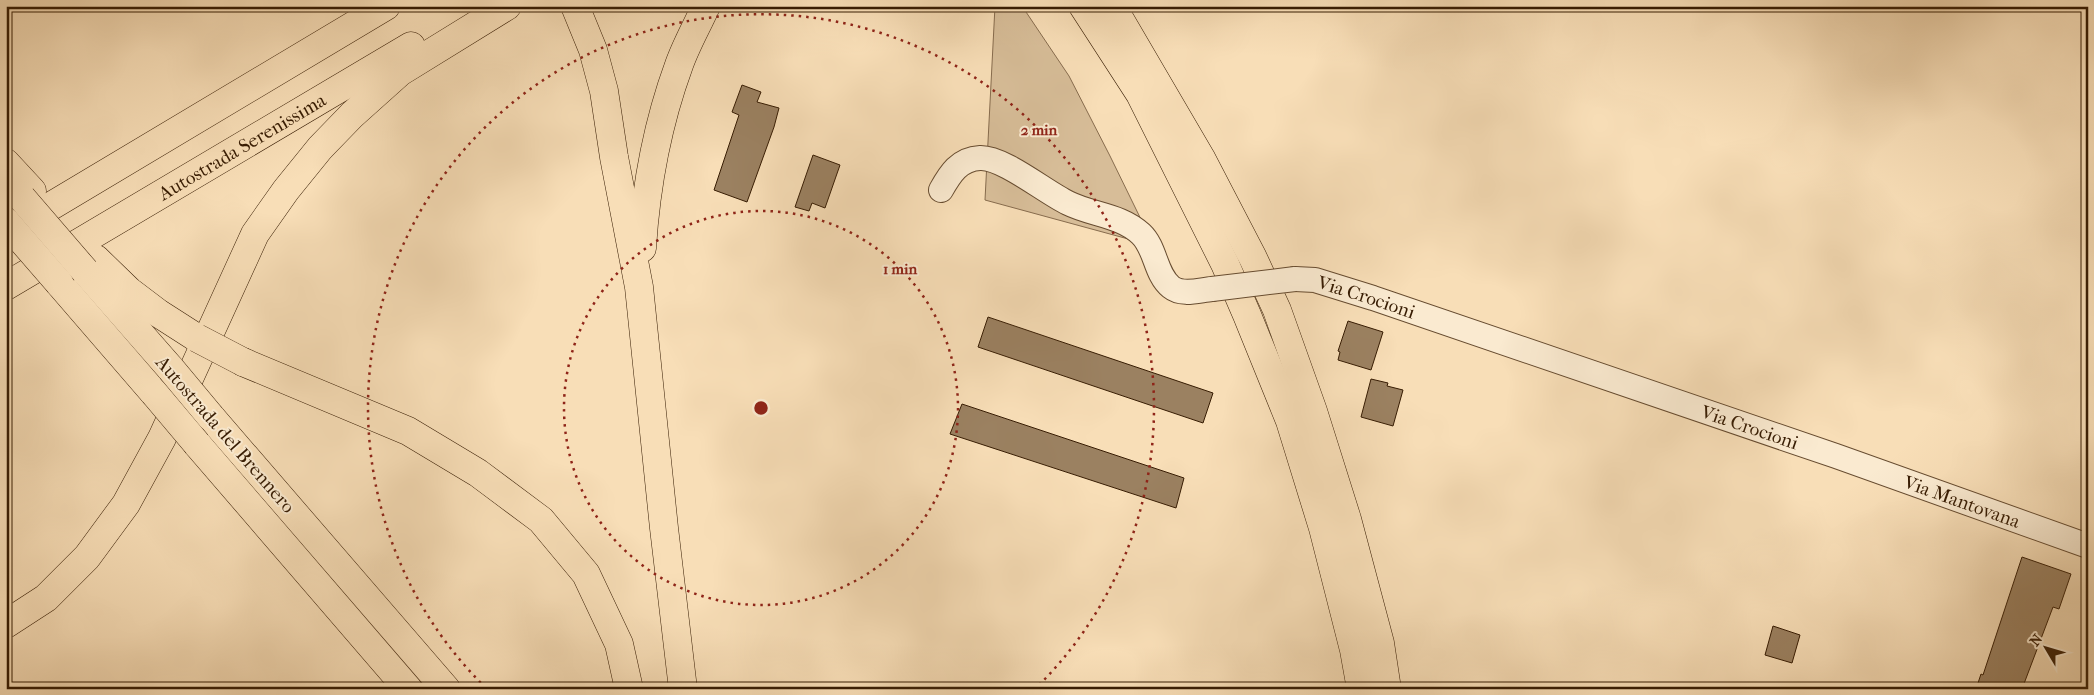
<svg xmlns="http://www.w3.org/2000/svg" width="2094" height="695" viewBox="0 0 2094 695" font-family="'IM FELL French Canon',serif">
<rect width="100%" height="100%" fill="#f8deb7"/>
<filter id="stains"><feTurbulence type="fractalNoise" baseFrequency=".004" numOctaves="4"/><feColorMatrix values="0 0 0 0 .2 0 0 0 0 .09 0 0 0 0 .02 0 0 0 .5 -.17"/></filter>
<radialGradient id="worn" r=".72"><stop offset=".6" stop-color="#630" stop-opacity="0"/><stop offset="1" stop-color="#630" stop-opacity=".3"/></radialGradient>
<polygon fill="#d7bd98" stroke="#876c4e" points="995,6 1022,6 1069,76 1110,156 1154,246 985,200"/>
<g fill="#9b8161" stroke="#371c03">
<polygon points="742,85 761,92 757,102 779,108 774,127 747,202 714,190 739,115 732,112"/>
<polygon points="813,155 840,165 825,208 812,203 809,211 795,207"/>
<polygon points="988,317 1213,393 1203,423 978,347"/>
<polygon points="1348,321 1383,332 1371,370 1338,360 1340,352 1338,351"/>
<polygon points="1371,379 1388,383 1387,386 1403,390 1393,426 1361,417"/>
<polygon points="962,404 1184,478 1176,508 950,434"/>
<polygon points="2022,557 2071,574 2059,609 2053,607 2022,689 1976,689 1981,674 1983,675"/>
<polygon points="1773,626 1800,635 1792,663 1765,655"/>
</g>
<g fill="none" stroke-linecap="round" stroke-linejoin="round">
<g stroke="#674c30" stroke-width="26">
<g id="minor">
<path d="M941 190C950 174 959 159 980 158 1003 157 1045 192 1068 203 1092 215 1121 215 1141 234 1156 248 1155 274 1171 287 1182 296 1199 290 1212 289"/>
<path id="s1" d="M1295 279 1315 280 1373 298 1836 456 2088 546"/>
</g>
</g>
<g stroke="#371c03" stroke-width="29">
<g id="highway">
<polyline points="575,6 593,50 604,91 614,157 639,287 664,528 683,689"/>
<polyline points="1083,6 1140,94 1225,264 1247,315 1290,421 1323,528 1354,650 1361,689"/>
<polyline points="1112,6 1201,158 1253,258 1277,310 1313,411 1347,519 1380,643 1387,689"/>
<polyline points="6,163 32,191"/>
<polyline points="16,227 386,6"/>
<path d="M642 248C646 185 657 125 679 65 686 45 697 26 706 6"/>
<polyline points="96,259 129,291 158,313 197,338"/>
<polyline points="85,271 171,369"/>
<polyline points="59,283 154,393"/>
<path id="s2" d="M6 286 411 46"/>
<polyline points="243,362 408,431 478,473 541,520 586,574 619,644 629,689"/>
<polyline points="211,417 446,689"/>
<polyline points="197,444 408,689"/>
<polyline points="6,624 46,598 87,557 126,504 162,438 255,234 286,190 320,148 352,115 400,72 507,6"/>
</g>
</g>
<use href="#minor" stroke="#faead0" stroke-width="24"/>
<use href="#highway" stroke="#f8deb7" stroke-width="28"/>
<g stroke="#674c30" stroke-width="26" stroke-linecap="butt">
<polyline id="minor-bridge" points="1212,289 1295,279"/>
</g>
<g stroke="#371c03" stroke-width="29" stroke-linecap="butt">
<g id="highway-bridge">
<polyline points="22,198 85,271"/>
<polyline points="6,222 59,283"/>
<polyline points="197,338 243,362"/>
<polyline points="171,369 211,417"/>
<polyline points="154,393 197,444"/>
</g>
</g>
<use href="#minor-bridge" stroke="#faead0" stroke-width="24"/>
<use href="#highway-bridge" stroke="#f8deb7" stroke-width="28"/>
</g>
<g fill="none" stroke="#8f2418" stroke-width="2.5" stroke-dasharray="2.5 5">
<circle cx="761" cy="408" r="197"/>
<path d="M486 688A393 393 0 1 1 1036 688"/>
</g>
<g text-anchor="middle" stroke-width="4" stroke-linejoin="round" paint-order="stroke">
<g font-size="19" fill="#371c03" stroke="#faead0">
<text dy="7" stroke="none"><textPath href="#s2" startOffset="274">Autostrada Serenissima</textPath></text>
<text dy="7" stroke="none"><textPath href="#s1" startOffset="74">Via Crocioni</textPath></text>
<text dy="7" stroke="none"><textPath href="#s1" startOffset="479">Via Crocioni</textPath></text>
<text transform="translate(226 434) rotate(49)" y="7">Autostrada del Brennero</text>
<text dy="7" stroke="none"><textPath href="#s1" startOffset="704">Via Mantovana</textPath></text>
</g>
</g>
<circle cx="761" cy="408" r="8" fill="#8f2418" stroke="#faead0" stroke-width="2.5"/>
<g font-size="15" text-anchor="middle" font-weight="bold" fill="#8f2418" stroke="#faead0" stroke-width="4" stroke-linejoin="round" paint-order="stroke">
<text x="1039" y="135">2 min</text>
<text x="900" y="274">1 min</text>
</g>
<rect width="2094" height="695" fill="none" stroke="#f8deb7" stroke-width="25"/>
<rect x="8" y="8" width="2079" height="680" fill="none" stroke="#371c03" stroke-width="2.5"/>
<rect x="12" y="12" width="2069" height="670" fill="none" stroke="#371c03"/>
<g transform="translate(2046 648) rotate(308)" stroke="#faead0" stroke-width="4" paint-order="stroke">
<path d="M0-4L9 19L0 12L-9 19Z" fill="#371c03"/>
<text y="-8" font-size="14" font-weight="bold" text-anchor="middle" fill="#371c03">N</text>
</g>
<rect width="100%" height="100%" filter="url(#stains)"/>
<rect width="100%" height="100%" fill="url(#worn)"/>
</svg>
